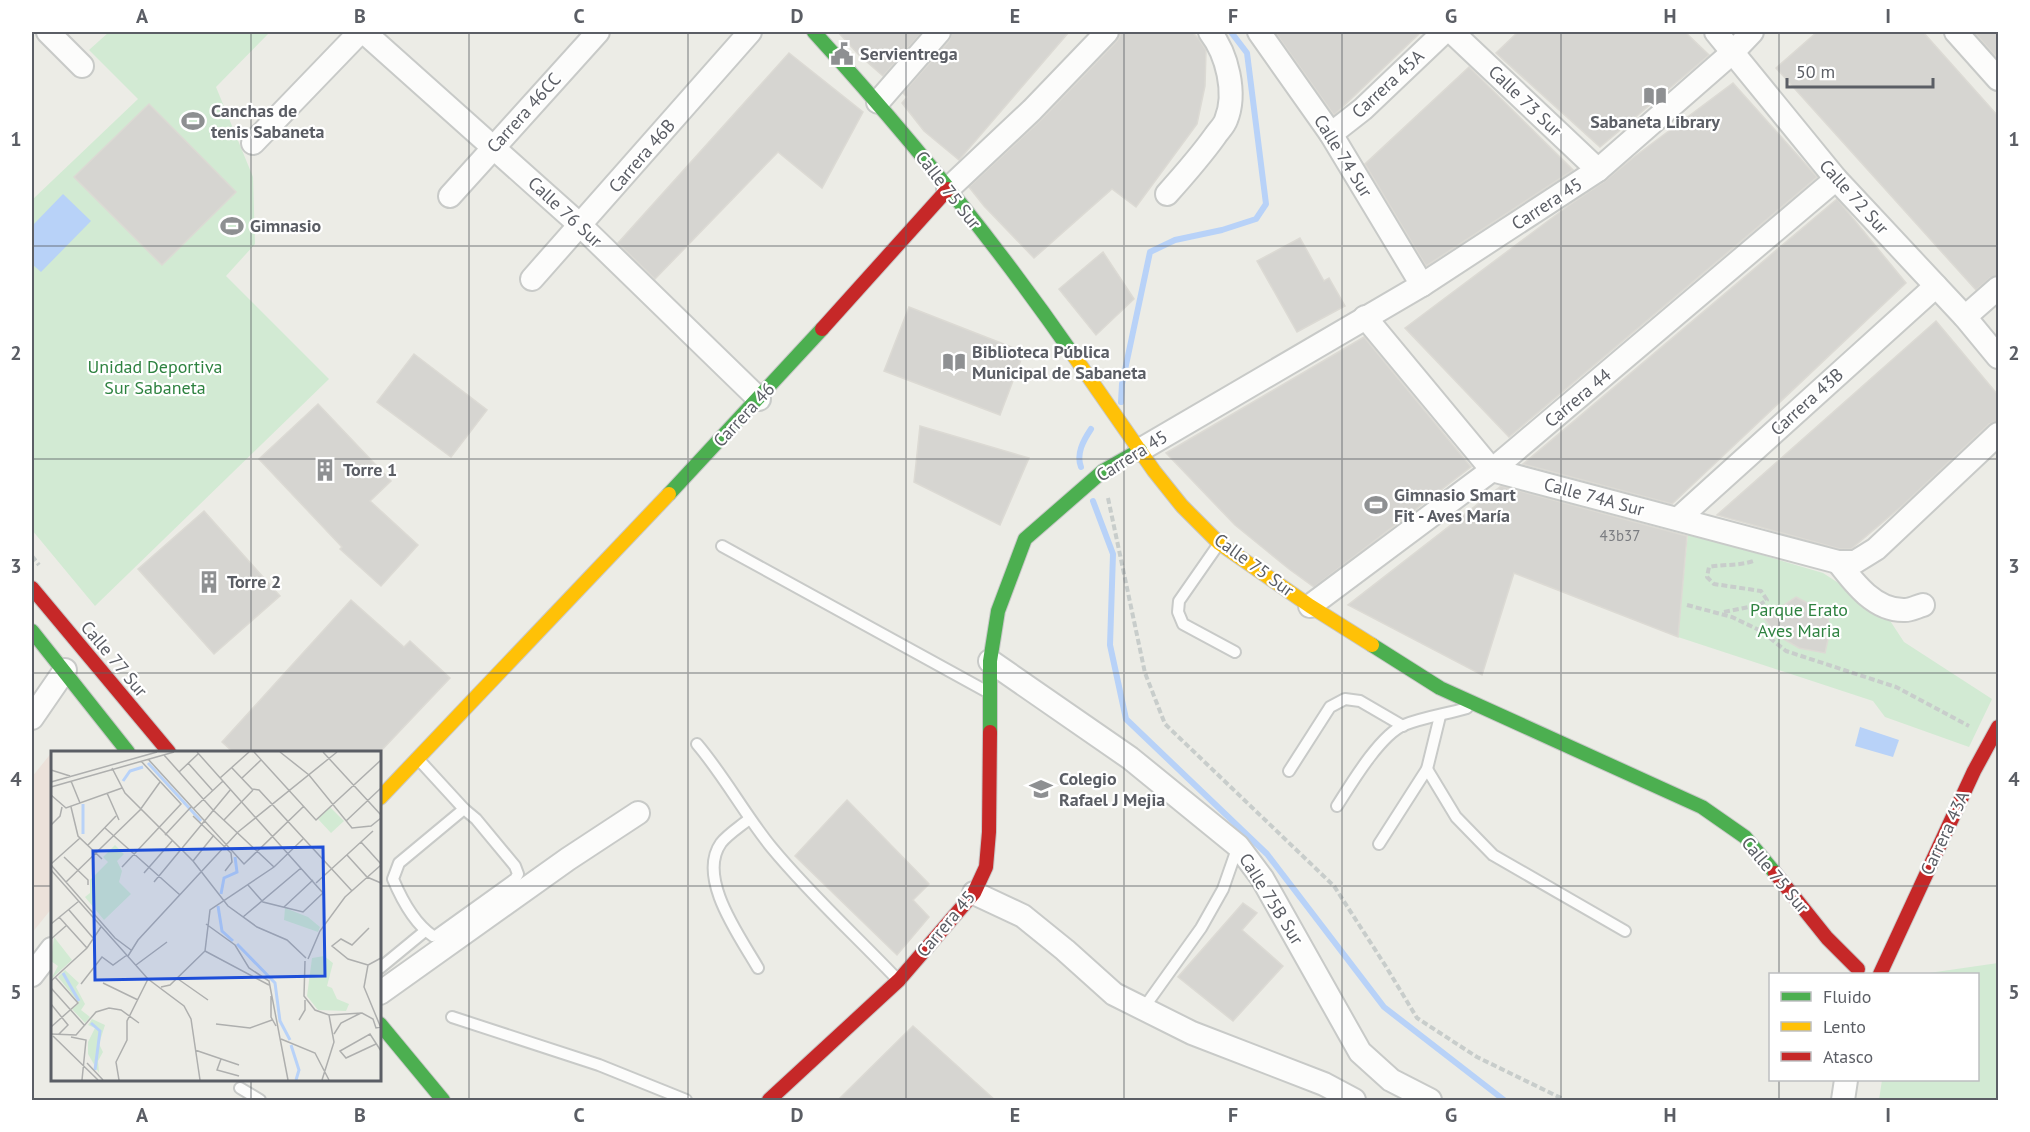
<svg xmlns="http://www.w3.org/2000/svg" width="2030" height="1132" viewBox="0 0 2030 1132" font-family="'PT Sans',sans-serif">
<rect width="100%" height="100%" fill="#ecece6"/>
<polygon fill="#ece1da" points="52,752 52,908 32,933 32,777"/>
<g fill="#d2ead3">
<polygon points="109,32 270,32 216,87 253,177 255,244 226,276 329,379 95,606 32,530 32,200 138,99 89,50"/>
<polygon points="1688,533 1823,573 1885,613 1904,642 1992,699 1969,747 1885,717 1873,701 1678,637"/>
<polygon points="1998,963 1998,1100 1879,1100 1882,1080 1978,1080 1978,974 1922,974"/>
</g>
<g fill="#b8d2f8">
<polygon points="63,194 91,221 41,272 32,264 32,226"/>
<polygon points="1860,727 1899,740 1893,757 1855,746"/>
</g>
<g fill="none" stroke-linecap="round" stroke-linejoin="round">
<g stroke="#b8d2f8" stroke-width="6">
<polyline points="1121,402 1122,384 1150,252 1175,240 1222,230 1256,219 1266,204 1247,53 1231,32"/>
<path d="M1081 467C1076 454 1083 441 1091 429"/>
<polyline points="1093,501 1113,554 1110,645 1126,719 1267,854 1384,1007 1504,1100"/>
</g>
</g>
<g fill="#d6d5d1" stroke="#dcdad4" stroke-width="1.5">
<polygon points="838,32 922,32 883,76 858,54"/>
<polygon points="952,32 1069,32 959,160 924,131 902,103 907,97 903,93 949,41"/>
<polygon points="1122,32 1192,32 1199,39 1206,50 1205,86 1197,124 1136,207 1112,189 1034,258 984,206 969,187 1042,119 1117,41"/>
<polygon points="1275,32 1421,32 1334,115"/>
<polygon points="1518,32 1685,32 1709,55 1600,147 1496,53"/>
<polygon points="1817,32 1923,32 1998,116 1998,275 1990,278 1976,290 1776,68"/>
<polygon points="1974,32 1998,32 1998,59"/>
<polygon points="789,53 863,112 822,188 778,152 655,279 618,243"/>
<polygon points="1469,67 1573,170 1426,266 1365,164"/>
<polygon points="1733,83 1817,177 1509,437 1405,328 1568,206 1605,181 1634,157"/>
<polygon points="149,104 236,192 162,265 74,177"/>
<polygon points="1837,199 1906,283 1672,504 1523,464"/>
<polygon points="1300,238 1324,281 1329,278 1345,306 1297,332 1257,261"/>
<polygon points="1103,252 1134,299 1096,335 1059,289"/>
<polygon points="909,307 1024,352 1000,415 884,371"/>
<polygon points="1936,321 1998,395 1998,421 1989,424 1903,505 1851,549 1840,549 1717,515"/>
<polygon points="1364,337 1471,467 1314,587 1289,569 1235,525 1166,453"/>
<polygon points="414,354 487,410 451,457 377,402"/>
<polygon points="318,404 391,481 370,501 418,545 381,586 340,549 342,547 259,459"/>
<polygon points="920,426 1029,458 1000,525 914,482"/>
<polygon points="1501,486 1687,536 1678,637 1514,573 1482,675 1348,605"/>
<polygon points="204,511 280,596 214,654 138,569"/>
<polygon points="1796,597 1828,614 1829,635 1825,653 1799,648 1777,635 1764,618"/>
<polygon points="351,600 404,647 410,641 450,678 379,753 234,753 222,742"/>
<polygon points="847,800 929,884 913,900 929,917 897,955 795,856"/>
<polygon points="1243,903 1257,913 1242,930 1283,966 1233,1021 1178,977"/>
<polygon points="913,1026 996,1101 837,1101"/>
</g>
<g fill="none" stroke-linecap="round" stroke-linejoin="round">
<g stroke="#c8cac8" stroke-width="14">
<g id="lane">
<polyline points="1218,545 1179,601 1178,612 1183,624 1235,652"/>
<polyline points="722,546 984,690"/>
<path d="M697 744C725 777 745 815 772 848 810 894 855 935 896 978"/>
<polyline points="420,761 464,809"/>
<polyline points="1427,769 1456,817 1493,855 1625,931"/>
<polyline points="1289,771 1330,707 1345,699 1360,701 1403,726"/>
<path d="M1337 806C1351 784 1380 735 1404 725 1424 717 1447 714 1467 708"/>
<path d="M464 809 476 819 515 866 518 874 515 879 437 935 433 936C415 924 401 898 393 879L399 863Z"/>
<path d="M749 819C741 826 728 834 721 843 696 878 741 938 758 968"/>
<polyline points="1379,844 1427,769 1440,716"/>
<polyline points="380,968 425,931"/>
<polyline points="1143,1009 1201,928 1223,889 1238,846"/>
<polyline points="452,1017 599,1065 686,1100"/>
<polyline points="240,1088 260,1100"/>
</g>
</g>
<g stroke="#c8cac8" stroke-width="26">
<g id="street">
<polyline points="48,32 82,66"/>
<polyline points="364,32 580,225 759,399"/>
<polyline points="1259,32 1331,134 1422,285"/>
<polyline points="1452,32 1598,170"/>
<polyline points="1716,32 1836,179 1965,317 1998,357"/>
<polyline points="1956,32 1998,79"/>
<polyline points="878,102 939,32"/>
<polyline points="1331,134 1363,109 1444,32"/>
<polyline points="253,143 360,32"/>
<polyline points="948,189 1032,110 1107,32"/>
<path d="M1167 194C1184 175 1200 157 1215 136 1218 131 1224 126 1226 120 1237 93 1227 54 1210 32"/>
<polyline points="450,196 598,32"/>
<polyline points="532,279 750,32"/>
<polyline points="1365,317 1492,470 1838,562 1855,562 1876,549 1998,434"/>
<polyline points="1965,317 1998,288"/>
<polyline points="1140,450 1422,285 1598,170 1733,52 1752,32"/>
<polyline points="1678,519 1936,286"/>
<path d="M1838 562C1854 583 1875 611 1905 610 1911 610 1918 606 1923 605"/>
<polyline points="1310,606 1492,470 1836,179"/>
<polyline points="990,661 1130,758 1238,846 1262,878 1360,1052 1391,1080 1430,1100"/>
<polyline points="32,718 65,670"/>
<polyline points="974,893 1023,916 1065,950 1114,994 1192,1033 1324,1084 1354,1100"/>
<polyline points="32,975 52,949"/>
<polyline points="380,993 568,859 638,813"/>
<polyline points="1843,1100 1846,1080"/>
</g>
</g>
<g stroke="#c8c8c8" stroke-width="16">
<g id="fast">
<path d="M814 32C907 134 995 242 1074 356"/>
<polyline points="669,494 822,329"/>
<polyline points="32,631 128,752"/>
<polyline points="1372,645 1440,688 1702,807 1745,837 1775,873"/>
<polyline points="990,732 990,661 998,611 1025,539 1103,471 1140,450"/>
<polyline points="380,1024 443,1100"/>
</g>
</g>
<g stroke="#c8c8c8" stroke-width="16">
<g id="slow">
<polyline points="1074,356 1154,471 1182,506 1219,543 1310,606 1372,645"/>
<polyline points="380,798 669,494"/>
</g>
</g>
<g stroke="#c8c8c8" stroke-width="16">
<g id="jam">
<polyline points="822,329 948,189"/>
<polyline points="32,588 169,752"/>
<polyline points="1775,873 1827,938 1858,969"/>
<polyline points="1880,974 1974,771 1998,727"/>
<polyline points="769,1100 899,980 974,893 986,867 989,832 990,732"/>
</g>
</g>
<g stroke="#c8cdcb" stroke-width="4" stroke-dasharray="6 3" stroke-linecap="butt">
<polyline points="1108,498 1145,673 1165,724 1334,886 1385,965 1417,1018 1477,1057 1565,1100"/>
<polyline points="32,556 39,565"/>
<polyline points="1687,605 1732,617 1761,631 1786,651 1896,687 1969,726"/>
<path d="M1724 612 1759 605 1767 600 1761 591 1714 584 1707 577 1709 567C1724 564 1739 566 1753 561"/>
</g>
<use href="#lane" stroke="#fcfcfb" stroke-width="10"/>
<use href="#street" stroke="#fcfcfb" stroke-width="22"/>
<use href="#fast" stroke="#4caf50" stroke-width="14"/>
<use href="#slow" stroke="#ffc107" stroke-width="14"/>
<use href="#jam" stroke="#c62828" stroke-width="14"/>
</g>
<path fill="none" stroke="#5b5e65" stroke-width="1.5" stroke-opacity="0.55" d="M251 32V752M469 32V1100M688 32V1100M906 32V1100M1124 32V1100M1342 32V1100M1561 32V1100M1779 32V974M32 246H1998M32 459H1998M32 673H1998M32 886H52M380 886H1998M251 1080V1100M1779 1080V1100"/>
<defs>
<g id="civic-bare" transform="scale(1.8)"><path d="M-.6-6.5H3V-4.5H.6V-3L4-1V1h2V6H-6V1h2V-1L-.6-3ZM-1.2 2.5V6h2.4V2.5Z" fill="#8e9092" stroke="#fff" stroke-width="2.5" paint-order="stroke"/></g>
<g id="library-bare" transform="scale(1.8)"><path d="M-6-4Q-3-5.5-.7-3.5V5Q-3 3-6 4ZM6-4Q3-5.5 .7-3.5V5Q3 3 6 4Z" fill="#8e9092" stroke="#fff" stroke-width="2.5" paint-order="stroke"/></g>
<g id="stadium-bare" transform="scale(1.8)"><path d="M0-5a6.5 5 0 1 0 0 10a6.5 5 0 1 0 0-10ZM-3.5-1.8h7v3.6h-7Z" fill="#8e9092" stroke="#fff" stroke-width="2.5" paint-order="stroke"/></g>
<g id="building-bare" transform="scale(1.8)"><path d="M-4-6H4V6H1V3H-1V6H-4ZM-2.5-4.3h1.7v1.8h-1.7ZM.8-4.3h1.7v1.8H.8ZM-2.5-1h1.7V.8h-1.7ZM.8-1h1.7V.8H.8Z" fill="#8e9092" stroke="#fff" stroke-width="2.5" paint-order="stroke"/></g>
<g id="school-bare" transform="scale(1.8)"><path d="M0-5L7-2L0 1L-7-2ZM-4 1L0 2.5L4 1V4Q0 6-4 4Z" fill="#8e9092" stroke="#fff" stroke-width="2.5" paint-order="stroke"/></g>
</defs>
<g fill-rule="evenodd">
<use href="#civic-bare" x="842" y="54"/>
<use href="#library-bare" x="1655" y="96"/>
<use href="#stadium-bare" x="193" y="121"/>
<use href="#stadium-bare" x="232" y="226"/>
<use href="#library-bare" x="954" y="362"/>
<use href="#building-bare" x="325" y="470"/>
<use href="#stadium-bare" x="1376" y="505"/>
<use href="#building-bare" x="209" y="582"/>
<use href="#school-bare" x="1041" y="789"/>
</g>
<g text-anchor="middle" stroke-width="4.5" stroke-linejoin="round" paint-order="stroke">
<g font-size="15" fill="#7a7c80">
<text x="1620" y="541">43b37</text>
</g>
<g font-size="18" font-weight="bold" fill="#5b5e65" stroke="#fff" text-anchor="start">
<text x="860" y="60">Servientrega</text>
<text x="211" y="117">Canchas de<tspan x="211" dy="21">tenis Sabaneta</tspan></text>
<text x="1655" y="128" text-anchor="middle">Sabaneta Library</text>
<text x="250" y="232">Gimnasio</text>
<text x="972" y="358">Biblioteca Pública<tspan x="972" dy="21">Municipal de Sabaneta</tspan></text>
<text x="343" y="476">Torre 1</text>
<text x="1394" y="501">Gimnasio Smart<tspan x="1394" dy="21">Fit - Aves María</tspan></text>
<text x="227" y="588">Torre 2</text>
<text x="1059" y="785">Colegio<tspan x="1059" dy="21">Rafael J Mejia</tspan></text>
</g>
<g font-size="18" fill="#5b5e65" stroke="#fff">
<text transform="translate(1388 84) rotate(-43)" y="6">Carrera 45A</text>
<text transform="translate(1525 101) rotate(44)" y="6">Calle 73 Sur</text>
<text transform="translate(524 113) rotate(-48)" y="6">Carrera 46CC</text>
<text transform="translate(642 156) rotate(-49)" y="6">Carrera 46B</text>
<text transform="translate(1343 156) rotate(58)" y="6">Calle 74 Sur</text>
<text transform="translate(948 190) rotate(52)" y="6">Calle 75 Sur</text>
<text transform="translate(1854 197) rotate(48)" y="6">Calle 72 Sur</text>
<text transform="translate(1547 204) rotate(-33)" y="6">Carrera 45</text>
<text transform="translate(565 212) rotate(43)" y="6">Calle 76 Sur</text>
<text transform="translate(1578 398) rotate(-40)" y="6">Carrera 44</text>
<text transform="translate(1807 402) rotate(-42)" y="6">Carrera 43B</text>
<text transform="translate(744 415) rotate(-47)" y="6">Carrera 46</text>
<text transform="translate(1132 456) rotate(-32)" y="6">Carrera 45</text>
<text transform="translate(1594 497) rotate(15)" y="6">Calle 74A Sur</text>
<text transform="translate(1254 565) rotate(36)" y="6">Calle 75 Sur</text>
<text transform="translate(114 659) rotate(50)" y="6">Calle 77 Sur</text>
<text transform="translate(1945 833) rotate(-65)" y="6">Carrera 43A</text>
<text transform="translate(1775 875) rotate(50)" y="6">Calle 75 Sur</text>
<text transform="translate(1271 899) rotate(58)" y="6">Calle 75B Sur</text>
<text transform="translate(946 924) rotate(-50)" y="6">Carrera 45</text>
</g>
<g font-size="18" fill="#2e8240" stroke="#fff">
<text x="155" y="373">Unidad Deportiva<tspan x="155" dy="21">Sur Sabaneta</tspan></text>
<text x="1799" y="616">Parque Erato<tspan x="1799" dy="21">Aves Maria</tspan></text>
</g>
</g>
<g transform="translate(51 751)">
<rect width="330" height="330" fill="#ecece6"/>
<path d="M279 56 293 70 280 82 267 68ZM64 94 73 103 66 110 71 120 68 131 80 143 53 169 34 146 39 142V129L57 111 52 106ZM234 157 257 166 269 176 267 181 233 169ZM3 186 21 209 0 228 7 215 0 210ZM273 205 282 212 276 235 281 237 286 248 298 253 295 260 267 259 256 245 261 207ZM14 219 28 232 25 236 34 253 30 259 39 266 34 272 21 258 28 252 7 226ZM41 268 54 274 48 293 52 301 47 310 48 322 37 303V291L44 277 37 274Z" fill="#d2ead3"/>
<path fill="none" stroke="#b8d2f8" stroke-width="3" d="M97 12 150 70M72 30 79 20 92 16M32 83V53M170 143 173 127 186 121 184 106M167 155 171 180 182 190M186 193 224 232 229 270 239 289M12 222 28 250M40 272 49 280 44 319M240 294 248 319 245 329"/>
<path fill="none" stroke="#aeafae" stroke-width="1.5" d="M146 1 272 142 252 161 212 151 197 134M203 1 265 69 330 9M229 1 258 24 301 77 320 75 330 67M272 1 330 64M113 4 162 59 223 116M97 8 193 113 253 55M137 12 162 40M61 17 74 42 142 110 177 155 206 176 236 189 255 207M181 17 201 38 208 39 301 140M0 19 19 25M128 21 147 3M169 27 198 1M191 27 210 9M20 30 29 52M0 31 106 1M0 36 123 1M56 42 68 69M0 44 15 57 71 37M20 56 27 85 51 108M142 58 172 30M142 65 180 102 181 111 174 120M173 69 202 39M295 70 330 37M0 74 9 65 11 56M54 77 129 144M114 84 140 56M310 91 330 113M37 94 65 65M296 104 316 126 330 132M13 106 37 129V134M142 110 163 84M0 113 29 87M0 114 64 187 80 199M71 116 130 53 90 10M0 119 97 228 133 255 140 268 149 329M93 122 121 90M15 131 89 59 109 31M103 131 180 38M265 132 322 80M233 156 262 129M18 159 43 188M8 166 36 197M192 166 250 117M0 173 28 150M155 173 184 194 198 217 218 230 237 329M0 188 16 174M154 200 218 234M77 205 87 189 187 81 286 1M330 207 317 214 313 236 330 277M257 208 269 180 294 146 330 114M254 210 253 245 264 259 278 264 311 262 322 268 325 277 330 276M85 214 116 191M317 214 297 208 281 195 290 188 301 194 318 177M127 228 157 249M0 230 36 197 50 176M52 232 87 249M30 233 51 206 62 214 76 204M110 236 119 234 154 200 159 159 223 116 252 88M0 237 34 275M220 245V266L225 275M0 253 17 274 8 283M248 269 254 259V249M165 273 199 277 221 269M0 276 27 252 4 226M0 283 25 284 45 261 58 257 70 259 88 272M283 283 290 272 310 262M2 285 47 329M20 286 35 289 31 329M230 288 264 302 278 329M325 293 295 307 289 300 319 283 330 300M144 299 188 314M170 308 166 319 188 325M36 312 52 329M68 329 65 311 76 289V270L97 228M271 329 283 291 278 264"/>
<path fill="#1d4ed8" fill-opacity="0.15" stroke="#1d4ed8" stroke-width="3" d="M272 96 274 225 44 229 42 100Z"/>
<rect width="330" height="330" fill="none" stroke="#5b5e65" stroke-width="3"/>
</g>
<rect width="2030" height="1132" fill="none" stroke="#ffffff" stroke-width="66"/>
<rect x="1769" y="973" width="210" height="108" fill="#ffffff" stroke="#bdbfc1" stroke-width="1.5"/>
<rect x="1781" y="992" width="30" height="9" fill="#4caf50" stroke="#bdbfc1" stroke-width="1.5"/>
<text x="1823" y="1003" font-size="18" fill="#5b5e65">Fluido</text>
<rect x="1781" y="1022" width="30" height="9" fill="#ffc107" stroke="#bdbfc1" stroke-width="1.5"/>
<text x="1823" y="1033" font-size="18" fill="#5b5e65">Lento</text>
<rect x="1781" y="1052" width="30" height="9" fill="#c62828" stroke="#bdbfc1" stroke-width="1.5"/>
<text x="1823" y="1063" font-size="18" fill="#5b5e65">Atasco</text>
<path d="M1787 78v9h146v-9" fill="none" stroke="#5b5e65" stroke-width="3"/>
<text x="1796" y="78" font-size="18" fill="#5b5e65" stroke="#ffffff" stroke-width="4.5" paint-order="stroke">50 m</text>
<rect x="33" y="33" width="1964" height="1066" fill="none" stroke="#5b5e65" stroke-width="2"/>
<g font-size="20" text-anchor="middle" font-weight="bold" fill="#5b5e65">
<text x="142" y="23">A</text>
<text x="360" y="23">B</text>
<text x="579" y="23">C</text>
<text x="797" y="23">D</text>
<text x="1015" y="23">E</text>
<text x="1233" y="23">F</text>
<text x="1451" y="23">G</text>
<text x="1670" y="23">H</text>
<text x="1888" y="23">I</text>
<text x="16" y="146">1</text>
<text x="2014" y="146">1</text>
<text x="16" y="360">2</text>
<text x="2014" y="360">2</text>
<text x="16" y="573">3</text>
<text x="2014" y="573">3</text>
<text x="16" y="786">4</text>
<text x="2014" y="786">4</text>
<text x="16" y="999">5</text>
<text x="2014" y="999">5</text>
<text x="142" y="1122">A</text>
<text x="360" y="1122">B</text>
<text x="579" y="1122">C</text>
<text x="797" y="1122">D</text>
<text x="1015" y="1122">E</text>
<text x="1233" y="1122">F</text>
<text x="1451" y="1122">G</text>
<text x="1670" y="1122">H</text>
<text x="1888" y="1122">I</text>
</g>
</svg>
